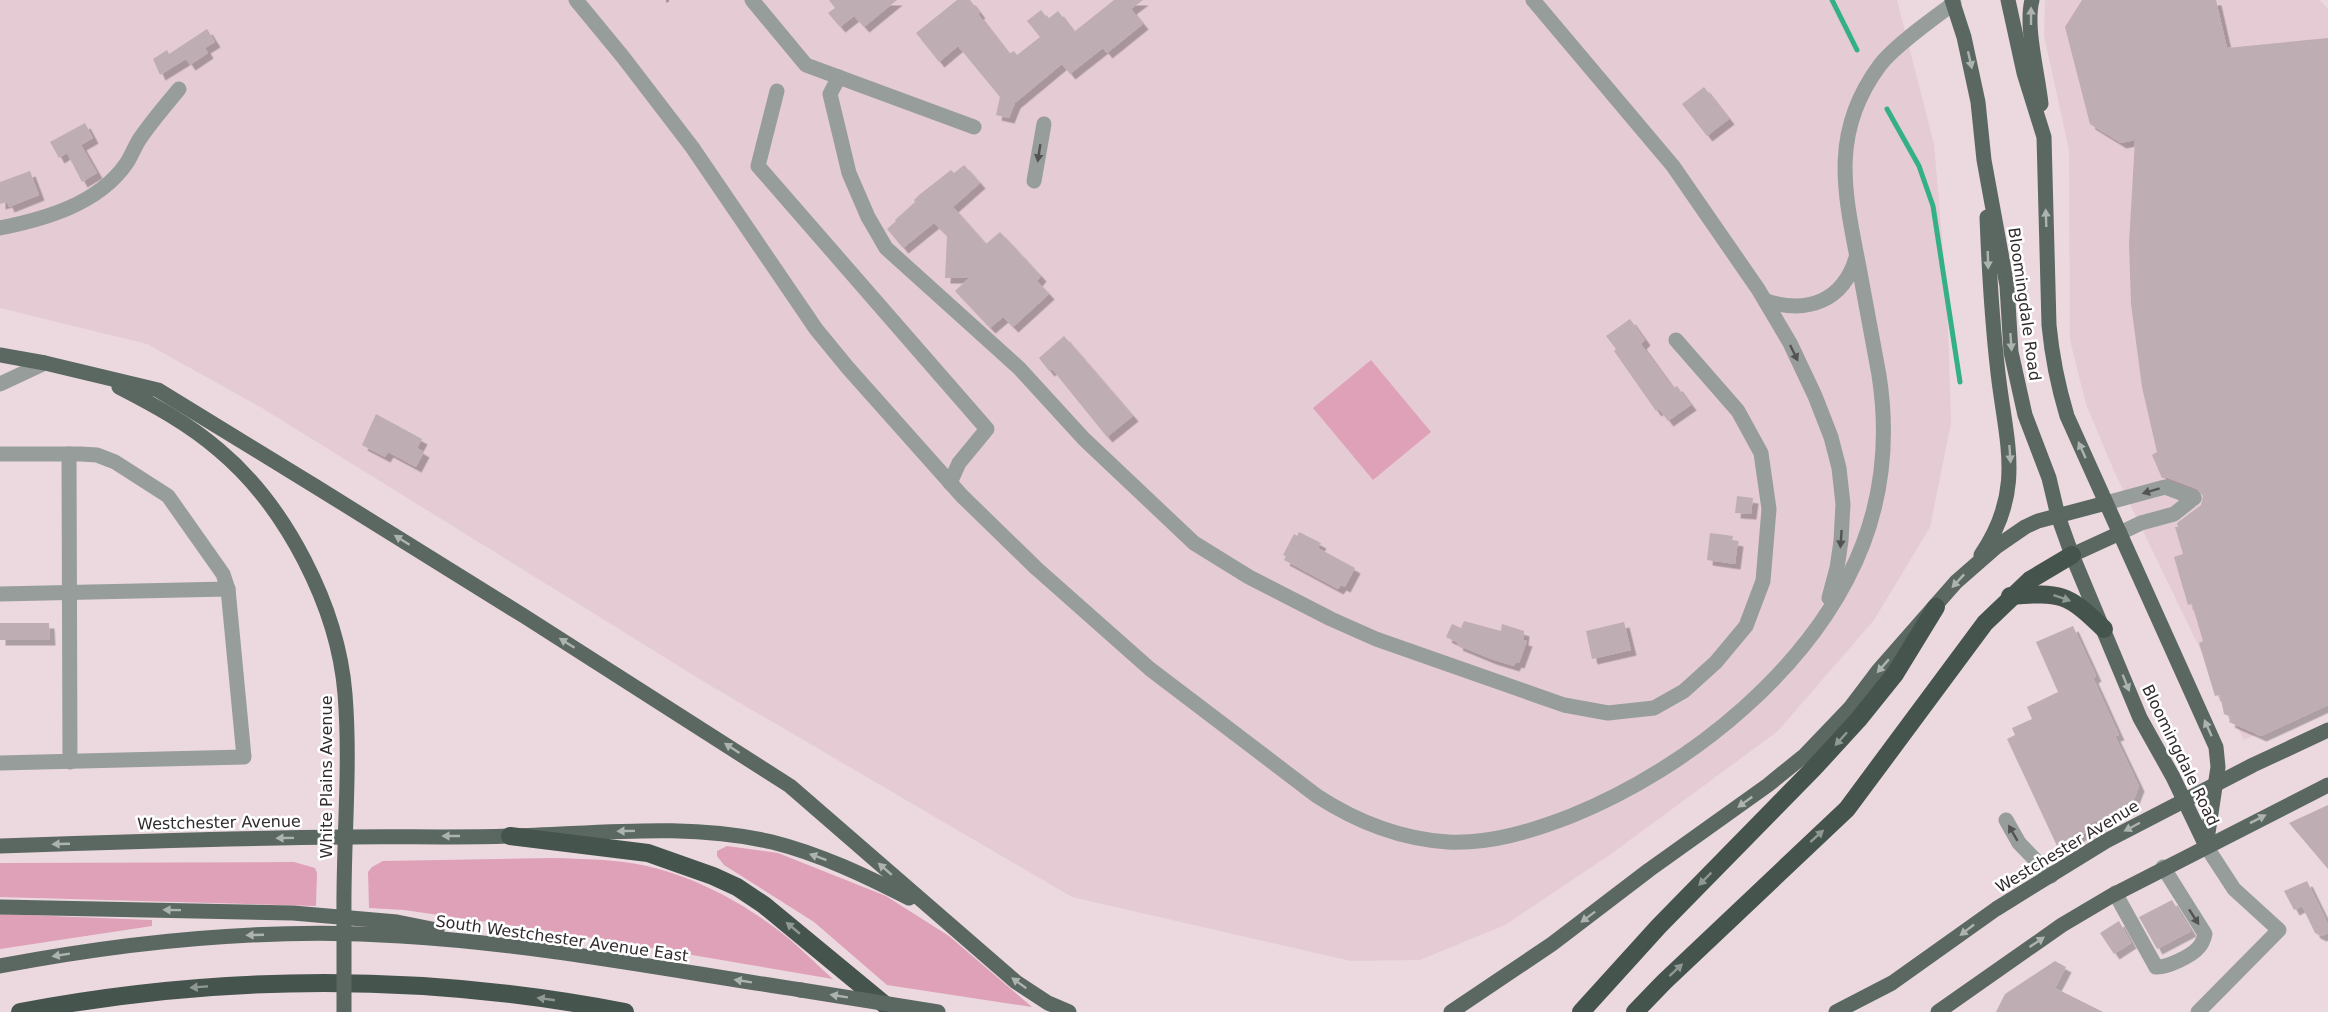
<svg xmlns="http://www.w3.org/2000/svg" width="2328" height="1012" viewBox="0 0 2328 1012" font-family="'DejaVu Sans',sans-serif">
<defs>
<filter id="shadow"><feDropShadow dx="5.5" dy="5.5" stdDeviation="0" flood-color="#0004"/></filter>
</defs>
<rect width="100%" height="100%" fill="#ebd9df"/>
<g fill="#e5cbd4">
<polygon points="0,0 1897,0 1934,144 1947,295 1951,423 1930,527 1874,620 1778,731 1611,854 1505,925 1420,960 1351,961 1072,897 711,686 262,408 147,344 0,308"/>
<polygon points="2045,0 2320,0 2328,9 2328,701 2244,740 2114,471 2086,404 2070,340 2069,150 2044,36"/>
</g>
<g fill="#dfa1b8">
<polygon points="1371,360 1431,432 1373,480 1313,408"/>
<polygon points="727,846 778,853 886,896 949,936 1032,1007 887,985 814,922 724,865 717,856 717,851"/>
<path d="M552 858C583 859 616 859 647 866 694 877 740 901 778 930 798 945 815 963 833 979L563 933 404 910 369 908 368 872 372 867 383 861Z"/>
<polygon points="294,862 315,868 317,873 316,906 0,897 0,863"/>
<polygon points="0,914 152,920 152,926 0,949"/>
</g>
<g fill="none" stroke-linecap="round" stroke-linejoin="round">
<g stroke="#34b087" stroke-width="5">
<polyline points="1832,0 1857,50"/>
<polyline points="1887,109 1919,166 1933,206 1960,382"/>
</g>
</g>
<g fill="#beadb3" filter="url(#shadow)">
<polygon points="829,0 897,0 864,27 854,16 840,27 828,13 835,8"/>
<polygon points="957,0 970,0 980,13 978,14 1009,54 1014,51 1017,55 1040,37 1027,21 1041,10 1048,19 1058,11 1074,32 1114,0 1143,0 1131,9 1143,24 1107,53 1103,48 1070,74 1062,64 1015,103 1009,118 996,115 1000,97 958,46 939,62 916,33"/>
<polygon points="2082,0 2216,0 2227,48 2328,38 2328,705 2261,736 2229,722 2231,717 2224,714 2220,695 2215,696 2199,643 2203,641 2192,604 2188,605 2174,557 2183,554 2175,527 2178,527 2177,523 2201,505 2203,496 2197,489 2168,478 2162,478 2152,455 2157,452 2142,387 2131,304 2129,243 2135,140 2121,143 2090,124 2065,27"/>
<polygon points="207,29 215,42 205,48 208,53 190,65 186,59 160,75 153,59 167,50 169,54"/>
<polygon points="1704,87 1729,119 1707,136 1682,104"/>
<polygon points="85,123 93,138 81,145 97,173 82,182 67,153 59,158 50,142"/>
<polygon points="964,165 980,183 953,207 986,244 1000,232 1041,276 1037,281 1049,294 1013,327 1003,317 990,328 955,291 969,278 945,278 947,236 934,223 903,248 887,229 896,221 895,220 915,202 914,200 919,195 951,170 954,173"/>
<polygon points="30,171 39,195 9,207 7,202 0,204 0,182"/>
<polygon points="1630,319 1645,340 1641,344 1673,388 1677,386 1691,405 1668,421 1659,409 1656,411 1614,351 1616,349 1606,336"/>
<polygon points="1064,336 1133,416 1107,437 1052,369 1049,371 1039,358"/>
<polygon points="376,414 422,439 417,448 424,452 416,467 388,452 385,457 362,445"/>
<polygon points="1737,496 1753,498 1751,514 1735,513"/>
<polygon points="1299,532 1321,543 1318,548 1355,568 1345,587 1341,585 1338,589 1284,560 1286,556 1283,555 1294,534 1297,536"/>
<polygon points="1710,533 1733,536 1732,540 1738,541 1735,564 1707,560"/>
<polygon points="1464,621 1501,631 1502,624 1524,631 1523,640 1527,641 1519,663 1516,662 1514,666 1491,659 1457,645 1458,643 1446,637 1452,624 1461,628"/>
<polygon points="1624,622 1631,650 1592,659 1586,631"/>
<polygon points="0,623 49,623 50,640 0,640"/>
<polygon points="2073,626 2096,676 2093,678 2119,735 2115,736 2139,786 2132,804 2084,826 2087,832 2057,846 2007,739 2015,735 2012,728 2032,719 2027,707 2058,692 2036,642"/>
<polygon points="2328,805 2328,869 2289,823"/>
<polygon points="2307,881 2328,924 2328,933 2321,936 2315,933 2302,906 2294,910 2284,891"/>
<polygon points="2172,900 2191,931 2157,949 2139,917"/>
<polygon points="2119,921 2131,943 2114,954 2100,933"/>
<polygon points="2055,961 2066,967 2055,988 2103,1012 1996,1012 2005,994"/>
</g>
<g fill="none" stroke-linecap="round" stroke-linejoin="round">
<polyline stroke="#9e9195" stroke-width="3" stroke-dasharray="4.5 3" stroke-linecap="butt" points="667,0 668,2"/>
<g stroke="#969d9a" stroke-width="15">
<path d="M576 0 623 57 692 147 816 329 848 368 962 496 1036 568 1150 669 1317 796C1357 822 1401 839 1448 842 1491 844 1532 831 1571 816 1690 768 1816 666 1863 544 1884 489 1888 433 1879 375 1872 339 1866 303 1859 267 1844 191 1830 132 1880 65 1894 46 1934 18 1954 3"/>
<polyline points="752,0 806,65 974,127"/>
<polyline points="1533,0 1673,166 1758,289 1790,343 1815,396 1831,437 1839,468 1843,504 1841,541 1837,568 1829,598"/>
<polyline points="839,77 830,94 849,173 868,217 886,248 1019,368 1084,439 1194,543 1249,577 1331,619 1376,639 1564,705 1608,713 1654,708 1684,691 1716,662 1746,626 1763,581 1769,509 1761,453 1738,411 1676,340"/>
<polyline points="777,91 758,166 987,429 959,463 950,483"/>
<polyline points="1034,181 1044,124"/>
<path d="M0 228C45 219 98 204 126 164 131 157 134 148 139 140 151 122 166 105 179 89"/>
<path d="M1766 301C1808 314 1843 301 1856 258"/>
<polyline points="0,384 45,363"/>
<polyline points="0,454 81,454 97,455 115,462 168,496 223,574 228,589 0,594"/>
<polyline points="69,454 70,762"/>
<polyline points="2106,503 2165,487 2194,498"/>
<polyline points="2120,533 2141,523 2174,514 2194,498"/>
<polyline points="0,763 244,757 228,589"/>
<polyline points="2006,820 2019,843 2051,876"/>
<path d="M2115 893 2156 967C2166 968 2192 956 2199 947 2202 944 2204 938 2205 934L2163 867"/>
<polyline points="2198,1012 2279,930 2234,889 2206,846"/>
</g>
<g stroke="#5b6862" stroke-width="15">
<polyline points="1952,0 1964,37 1978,102 1984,160 2007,286 2011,352 2025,415 2049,478 2058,516 2072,555 2140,718 2173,777 2206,846"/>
<path d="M2008 0 2024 73 2044 137 2049 325C2052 357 2058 386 2067 416L2216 747 2218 767 2206 846"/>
<path d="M2032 0C2025 27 2038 74 2041 104"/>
<polyline points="0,355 45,363 158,390 318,488 524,616 790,786 1016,982 1048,1003 1069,1012"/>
<path d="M119 387C154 405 189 424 219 450 286 506 338 607 345 694 351 768 343 842 344 916"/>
<path d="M1981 555C2025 490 2006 443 1998 373 1992 321 1989 269 1987 217"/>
<polyline points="2072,555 2120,533"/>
<path d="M0 846C114 842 228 838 343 837 398 836 454 838 509 836 596 834 686 822 772 842 820 854 866 876 909 898"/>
<polyline points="0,907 293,913 397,922 437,930"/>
<path d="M0 966C132 941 267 927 401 936 536 944 668 970 801 990"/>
<polyline points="1451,1012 1552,944 1649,870 1768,785 1805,755 1850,708 1878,671 1956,582 1996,547 2025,527 2038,521 2106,503"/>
<polyline points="1836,1012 1892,983 1996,909 2106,841 2253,765 2328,730"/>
<polyline points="1938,1012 2062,925 2111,896 2328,785"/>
</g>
<g stroke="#46544e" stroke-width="18">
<path d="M2010 596C2061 592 2067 593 2104 629"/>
<polyline points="510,836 648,853 713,876 737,887 764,905 890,1009"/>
<path d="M20 1012C220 974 424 973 625 1012"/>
<polyline points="1581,1012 1659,926 1814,768 1858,720 1895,674 1936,607"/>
<polyline points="1635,1012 1664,982 1847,809 1985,623 2030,580 2072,555"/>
</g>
<g stroke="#5b6862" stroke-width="15">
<polyline points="801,990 938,1012"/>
<polyline points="344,1012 344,916"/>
</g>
</g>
<defs><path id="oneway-solid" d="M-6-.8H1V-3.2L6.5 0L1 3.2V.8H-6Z" transform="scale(1.5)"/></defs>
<g fill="#adb4b0">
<use href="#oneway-solid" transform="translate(2031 16) rotate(-90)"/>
<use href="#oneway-solid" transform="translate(1970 60) rotate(77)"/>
<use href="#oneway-solid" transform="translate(2046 218) rotate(-92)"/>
<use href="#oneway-solid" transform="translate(1988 260) rotate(88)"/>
<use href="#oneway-solid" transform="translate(2011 342) rotate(86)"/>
<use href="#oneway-solid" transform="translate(2082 450) rotate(-114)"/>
<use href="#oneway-solid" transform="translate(2010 454) rotate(86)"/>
<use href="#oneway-solid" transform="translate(402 540) rotate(-148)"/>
<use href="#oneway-solid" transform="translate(1958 581) rotate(133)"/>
<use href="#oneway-solid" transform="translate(567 643) rotate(-148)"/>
<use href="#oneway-solid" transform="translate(1883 666) rotate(131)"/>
<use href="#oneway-solid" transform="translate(2126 683) rotate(68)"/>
<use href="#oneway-solid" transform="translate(2208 728) rotate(-114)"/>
<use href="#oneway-solid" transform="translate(732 748) rotate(-147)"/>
<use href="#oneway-solid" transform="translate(1745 802) rotate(144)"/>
<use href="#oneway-solid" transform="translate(2258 819) rotate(-27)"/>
<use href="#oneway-solid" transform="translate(2132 827) rotate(152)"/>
<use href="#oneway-solid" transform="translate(626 831) rotate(179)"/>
<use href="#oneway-solid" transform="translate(451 836) rotate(180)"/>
<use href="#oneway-solid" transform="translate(285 838) rotate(179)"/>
<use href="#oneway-solid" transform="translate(61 844) rotate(178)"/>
<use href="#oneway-solid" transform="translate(818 857) rotate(-160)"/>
<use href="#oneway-solid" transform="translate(885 869) rotate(-139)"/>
<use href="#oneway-solid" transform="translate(172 910) rotate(-179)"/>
<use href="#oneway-solid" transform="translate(1588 917) rotate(143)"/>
<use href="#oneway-solid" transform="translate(1967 930) rotate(142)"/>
<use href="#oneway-solid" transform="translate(255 935) rotate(178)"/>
<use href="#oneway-solid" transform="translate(2037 942) rotate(-34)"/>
<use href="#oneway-solid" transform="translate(61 955) rotate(171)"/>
<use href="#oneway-solid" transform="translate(743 981) rotate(-171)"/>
<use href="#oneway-solid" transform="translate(1019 983) rotate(-144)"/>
<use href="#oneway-solid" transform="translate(839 996) rotate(-171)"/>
</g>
<g fill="#545353">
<use href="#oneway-solid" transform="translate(1039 153) rotate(99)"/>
<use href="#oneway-solid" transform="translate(1794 353) rotate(64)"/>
<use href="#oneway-solid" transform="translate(2151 491) rotate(163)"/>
<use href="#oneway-solid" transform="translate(1841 539) rotate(94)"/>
<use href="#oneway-solid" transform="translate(2013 833) rotate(-120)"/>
<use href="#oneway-solid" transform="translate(2194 917) rotate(57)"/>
</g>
<g fill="#909895">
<use href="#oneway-solid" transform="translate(2062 598) rotate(19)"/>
<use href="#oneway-solid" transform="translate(1841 739) rotate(132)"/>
<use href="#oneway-solid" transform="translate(1817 836) rotate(-42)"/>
<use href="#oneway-solid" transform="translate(1705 879) rotate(135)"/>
<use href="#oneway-solid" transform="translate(793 928) rotate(-140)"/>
<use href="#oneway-solid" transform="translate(1676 970) rotate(-43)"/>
<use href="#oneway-solid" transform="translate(199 987) rotate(176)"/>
<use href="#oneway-solid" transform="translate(546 999) rotate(-172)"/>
</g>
<g text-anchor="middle" stroke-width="5" stroke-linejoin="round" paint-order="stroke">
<g font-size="16" fill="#312b2d" stroke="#fff">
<text transform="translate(2025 304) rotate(82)" y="6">Bloomingdale Road</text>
<text transform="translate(2181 755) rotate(64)" y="6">Bloomingdale Road</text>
<text transform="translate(326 777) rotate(-90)" y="6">White Plains Avenue</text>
<text transform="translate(219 822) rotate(-1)" y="6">Westchester Avenue</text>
<text transform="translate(2067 846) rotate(-31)" y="6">Westchester Avenue</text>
<text transform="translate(562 938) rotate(8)" y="6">South Westchester Avenue East</text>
</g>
</g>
</svg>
